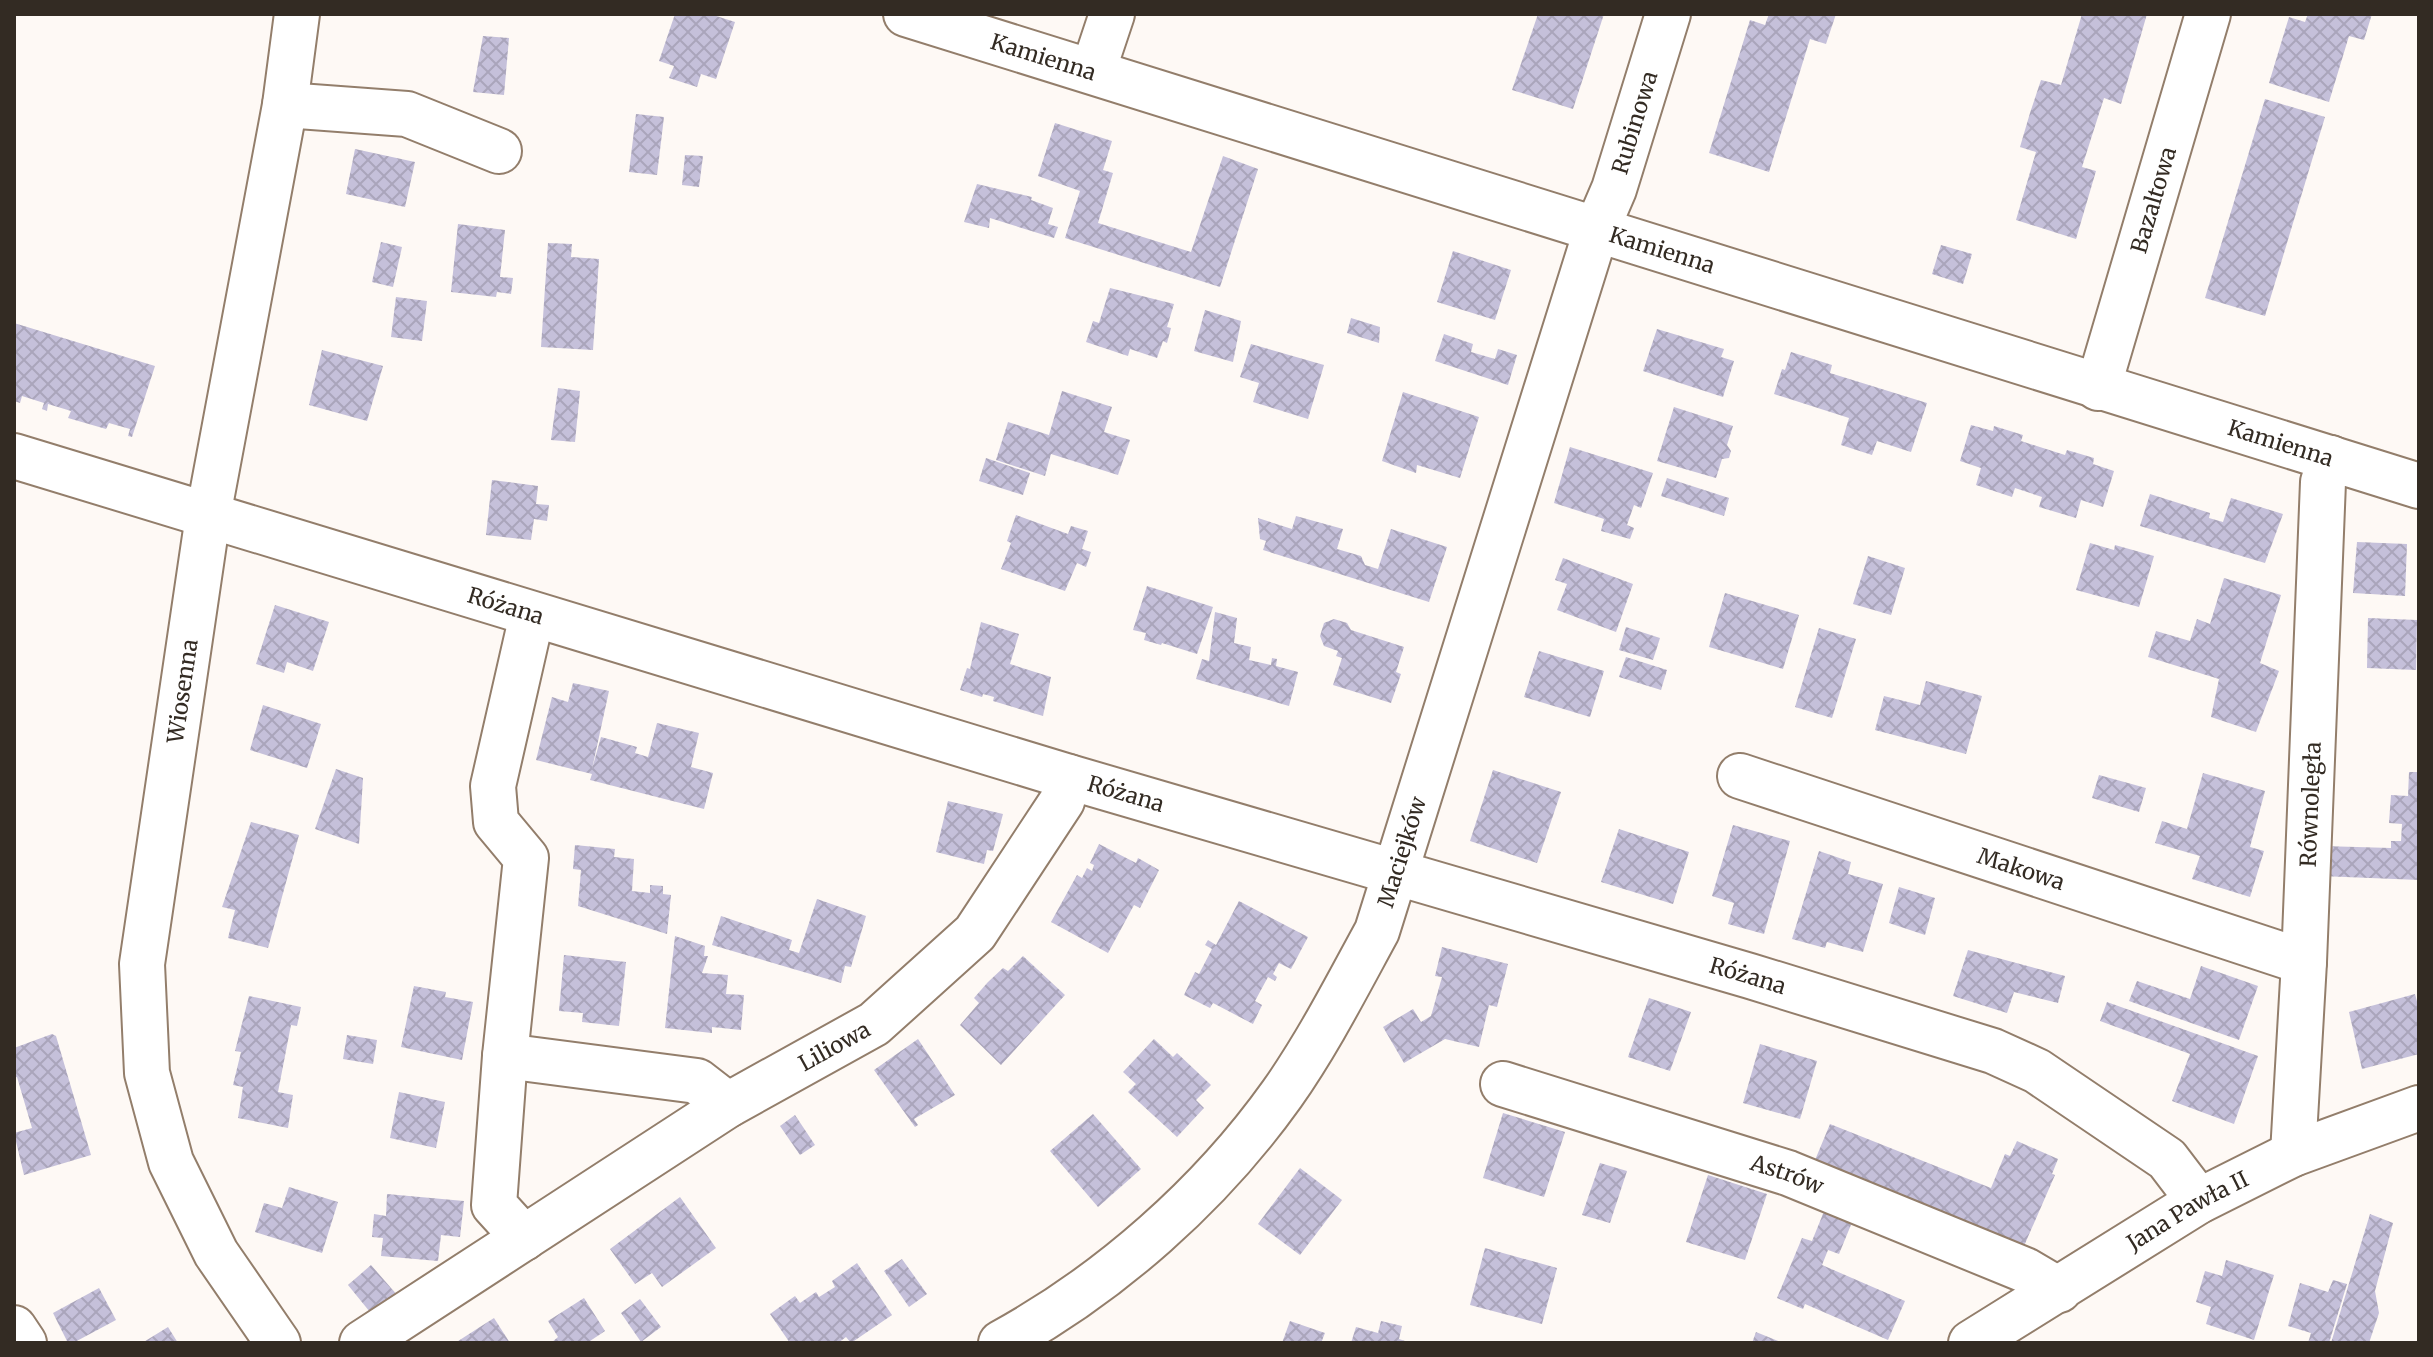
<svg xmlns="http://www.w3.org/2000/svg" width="2433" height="1357" viewBox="0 0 2433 1357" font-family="Merriweather,serif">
<defs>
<pattern id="building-cross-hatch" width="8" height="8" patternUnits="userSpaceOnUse" patternTransform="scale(2)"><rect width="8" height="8" fill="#c5c0da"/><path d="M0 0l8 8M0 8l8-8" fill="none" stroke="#aaa5bb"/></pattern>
</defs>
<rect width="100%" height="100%" fill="#fef9f5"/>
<g fill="url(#building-cross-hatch)">
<polygon points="675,14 710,14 735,22 716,79 701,74 697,87 669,78 674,66 659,61"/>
<polygon points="1538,14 1604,14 1573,109 1512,90"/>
<polygon points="1769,14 1836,14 1826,44 1810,39 1769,172 1709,153 1750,20 1765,25"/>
<polygon points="2082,14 2147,14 2121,104 2104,98 2082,167 2096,171 2076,239 2016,220 2036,152 2020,147 2030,113 2041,80 2061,85"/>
<polygon points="2308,14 2372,14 2364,40 2349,36 2329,102 2269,83 2289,17 2305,22"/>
<polygon points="483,36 509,38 504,95 473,92"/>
<polygon points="2265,99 2325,117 2265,316 2205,298"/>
<polygon points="636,114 664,117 657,175 629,172"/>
<polygon points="1055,123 1112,141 1103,170 1113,173 1098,223 1191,252 1223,156 1258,169 1220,287 1065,238 1080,191 1038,176"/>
<polygon points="355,149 415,162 405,207 346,194"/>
<polygon points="685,155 703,156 699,187 682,185"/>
<polygon points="977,184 1032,197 1031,200 1053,208 1048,224 1058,227 1054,238 990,218 989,228 964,222"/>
<polygon points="458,224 505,230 500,277 513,278 511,294 497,292 496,297 451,292"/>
<polygon points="381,242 402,247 393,287 372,282"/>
<polygon points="548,243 572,244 571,257 599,259 593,350 541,347"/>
<polygon points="1941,245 1972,254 1963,284 1932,274"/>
<polygon points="1453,251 1511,270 1495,320 1437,302"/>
<polygon points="1110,288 1174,304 1167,327 1171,328 1167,343 1163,341 1157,358 1130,349 1128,356 1086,342 1093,321 1099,323"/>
<polygon points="396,297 427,301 422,341 391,337"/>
<polygon points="1205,310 1241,321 1233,362 1194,351"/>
<polygon points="1351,318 1380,327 1379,343 1347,333"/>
<polygon points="14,323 155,366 132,437 128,436 130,429 109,423 106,429 68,418 71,411 48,404 47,411 42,409 44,403 22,396 20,403 14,401"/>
<polygon points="1657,329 1724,349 1721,357 1734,361 1723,397 1643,371"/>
<polygon points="1444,334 1473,344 1471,352 1495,359 1498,349 1517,355 1508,385 1435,361"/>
<polygon points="1251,344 1324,365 1308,419 1253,402 1259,383 1240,377"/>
<polygon points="322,350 383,366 367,421 309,405"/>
<polygon points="1791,352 1832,365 1830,373 1927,403 1911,452 1877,441 1872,455 1841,445 1849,418 1774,394 1782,369 1785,370"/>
<polygon points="558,388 580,391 575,442 551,440"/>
<polygon points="1062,391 1112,407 1104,432 1130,440 1118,475 1051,454 1045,476 996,460 1008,422 1049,435"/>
<polygon points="1403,392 1479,417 1460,478 1417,465 1416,473 1382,461"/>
<polygon points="1674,407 1733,426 1727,445 1731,451 1729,458 1722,459 1716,478 1657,461"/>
<polygon points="1971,425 1993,431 1994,426 2023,435 2021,441 2065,455 2067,450 2094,458 2093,464 2114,471 2103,507 2081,500 2076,518 2039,507 2042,497 2015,488 2012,497 1976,485 1981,468 1960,461"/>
<polygon points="1570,447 1653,473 1641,508 1634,505 1627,525 1634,528 1630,539 1601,531 1604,519 1554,503"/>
<polygon points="986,458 1030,473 1023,495 979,481"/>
<polygon points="1667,478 1729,498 1724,516 1661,496"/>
<polygon points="492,480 538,486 536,504 549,505 547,521 534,519 531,540 486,535"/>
<polygon points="2150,494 2210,513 2209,518 2223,522 2231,498 2283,514 2265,563 2140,526"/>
<polygon points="1016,515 1068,534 1071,526 1088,531 1082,549 1091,552 1086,567 1077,563 1065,591 1001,569 1011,543 1007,541"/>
<polygon points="1296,516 1343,529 1337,549 1361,556 1365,565 1378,569 1391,529 1447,547 1429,602 1263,550 1266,541 1260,539 1258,518 1292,529"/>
<polygon points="2357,542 2407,544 2405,596 2353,593"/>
<polygon points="2090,543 2114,550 2115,545 2154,556 2139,607 2076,590"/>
<polygon points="1868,556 1905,568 1891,615 1853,604"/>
<polygon points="1563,558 1633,584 1616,632 1557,610 1567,584 1555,580"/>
<polygon points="2224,578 2281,595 2260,663 2279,671 2256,732 2211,717 2219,679 2148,657 2156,631 2190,641 2197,619 2210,624"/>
<polygon points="1147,586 1213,607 1197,654 1162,643 1161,645 1144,640 1146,633 1133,630"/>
<polygon points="1725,593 1799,615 1783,669 1709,647"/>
<polygon points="275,605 329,622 313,671 287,662 284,673 256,664"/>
<polygon points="1215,612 1237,618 1234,643 1251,647 1249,660 1271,665 1272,658 1277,659 1276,666 1298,672 1289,706 1196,679 1202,659 1209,661"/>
<polygon points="2368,618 2417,620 2416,670 2367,668"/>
<polygon points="1334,619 1347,623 1351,630 1404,647 1396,672 1401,674 1391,703 1333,685 1342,658 1336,656 1338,651 1324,646 1320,636 1324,623"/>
<polygon points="981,622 1019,634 1010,664 1051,677 1043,716 993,701 994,697 983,694 982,697 960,690 967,668 970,669"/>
<polygon points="1626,627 1660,638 1653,660 1619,650"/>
<polygon points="1819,628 1856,639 1832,718 1795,707"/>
<polygon points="1539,651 1604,671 1590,717 1524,697"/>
<polygon points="1626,657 1667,670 1661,690 1619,677"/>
<polygon points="1926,681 1982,696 1966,754 1875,730 1884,696 1920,705"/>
<polygon points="573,683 609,691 592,769 601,737 637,747 635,753 648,757 657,723 699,733 691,767 713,773 704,809 590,780 592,774 536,760 552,697 568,702"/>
<polygon points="263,705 321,724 307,768 250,750"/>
<polygon points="336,769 363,778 359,844 315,829"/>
<polygon points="1493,770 1561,792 1537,863 1470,841"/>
<polygon points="2409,772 2419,772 2419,880 2321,876 2322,846 2391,848 2391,841 2401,841 2402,824 2389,823 2391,795 2408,796"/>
<polygon points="2203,773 2265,791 2250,847 2264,851 2250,897 2192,879 2200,856 2155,843 2162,821 2187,829"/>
<polygon points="2099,775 2146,788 2139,812 2092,798"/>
<polygon points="948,801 1003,814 993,851 987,850 984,864 936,852"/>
<polygon points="251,822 299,835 268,948 228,938 235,910 222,907"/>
<polygon points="1733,825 1790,841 1764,934 1728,924 1734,903 1712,896"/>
<polygon points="1619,829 1689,852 1673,904 1601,882"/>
<polygon points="1099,844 1136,863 1138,858 1159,870 1140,908 1134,905 1108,953 1051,922 1077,875 1082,878 1087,868 1092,871 1094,865 1090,863"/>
<polygon points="575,845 615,849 614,857 634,859 632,891 650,893 650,885 663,886 663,894 671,895 667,934 578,906 581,870 573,869"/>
<polygon points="1819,851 1851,862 1848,874 1883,884 1863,952 1827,942 1825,948 1792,939"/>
<polygon points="1899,887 1935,898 1925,935 1889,923"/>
<polygon points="817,899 866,916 851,967 845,966 841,983 712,945 721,916 792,940 789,950 799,953"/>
<polygon points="1239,901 1308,937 1291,969 1279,963 1273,974 1277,977 1275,981 1268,977 1255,1001 1262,1005 1253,1024 1213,1003 1210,1008 1184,995 1195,972 1199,974 1212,949 1205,945 1208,940 1216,945"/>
<polygon points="675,936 705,946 704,956 708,956 702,973 728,975 726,994 744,995 741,1030 712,1027 712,1033 665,1028"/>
<polygon points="1442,947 1508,964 1497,1007 1489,1005 1479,1047 1445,1039 1404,1063 1383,1027 1413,1009 1421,1022 1431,1016 1442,977 1435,976"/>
<polygon points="1968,950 2065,976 2058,1003 2014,992 2007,1013 1953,996"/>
<polygon points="564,955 626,962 619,1026 582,1022 583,1013 559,1011"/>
<polygon points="1023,956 1065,995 1001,1065 960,1025 979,1003 974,998 988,982 1003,968 1008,971"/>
<polygon points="2201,966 2258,986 2239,1040 2129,1001 2137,981 2190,999"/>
<polygon points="414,986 446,992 445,997 473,1002 462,1060 401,1047"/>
<polygon points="2415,994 2419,1009 2419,1054 2362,1069 2349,1012"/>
<polygon points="249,996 301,1007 297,1026 291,1025 278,1092 293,1095 288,1128 238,1118 243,1087 233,1085 241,1052 235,1051"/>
<polygon points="1649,998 1691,1012 1670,1071 1628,1057"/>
<polygon points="2107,1002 2258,1056 2234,1124 2172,1101 2190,1054 2100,1021"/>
<polygon points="52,1034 56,1036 91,1155 24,1175 14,1133 32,1128 17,1077 14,1078 14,1048"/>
<polygon points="347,1035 377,1040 373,1064 343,1059"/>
<polygon points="918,1039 955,1095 914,1119 918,1125 915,1127 874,1070"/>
<polygon points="1154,1039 1173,1057 1177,1053 1211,1085 1196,1100 1204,1108 1177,1137 1128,1092 1136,1084 1123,1072"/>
<polygon points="1760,1044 1817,1061 1800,1119 1743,1103"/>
<polygon points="399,1092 445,1102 436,1148 390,1138"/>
<polygon points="1503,1113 1565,1132 1544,1197 1483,1178"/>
<polygon points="1093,1114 1141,1169 1098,1207 1050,1151"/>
<polygon points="795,1115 815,1145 800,1155 780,1126"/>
<polygon points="1830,1124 1991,1188 2005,1154 2010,1156 2017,1141 2058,1159 2052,1174 2055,1175 2017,1262 1808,1177"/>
<polygon points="1600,1163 1627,1171 1610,1223 1582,1215"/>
<polygon points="1300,1168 1342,1200 1300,1255 1258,1224"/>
<polygon points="1708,1175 1767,1194 1745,1260 1686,1242"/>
<polygon points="289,1187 338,1202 322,1253 255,1232 264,1203 282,1208"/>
<polygon points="387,1194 464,1201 460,1237 441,1235 438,1261 381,1256 383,1238 372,1237 374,1214 386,1216"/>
<polygon points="680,1197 716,1248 662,1287 652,1273 635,1284 610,1249"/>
<polygon points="1825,1209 1853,1220 1839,1254 1828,1250 1822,1265 1905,1301 1888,1340 1805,1304 1803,1309 1777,1298 1802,1238 1812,1241"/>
<polygon points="2370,1214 2393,1223 2375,1291 2379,1313 2369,1343 2331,1343"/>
<polygon points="1485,1248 1557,1268 1542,1324 1470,1305"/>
<polygon points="902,1259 927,1294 909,1307 884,1271"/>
<polygon points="2226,1260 2274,1275 2254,1340 2206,1324 2211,1307 2196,1302 2205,1271 2222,1276"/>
<polygon points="857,1263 892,1315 851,1343 846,1337 838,1343 790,1343 770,1314 795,1296 800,1303 816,1292 819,1297 835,1287 832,1281"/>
<polygon points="371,1265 398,1296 374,1317 348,1285"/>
<polygon points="2333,1280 2347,1284 2329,1343 2308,1343 2311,1333 2288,1326 2300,1283 2328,1292"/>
<polygon points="99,1288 116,1320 73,1343 68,1343 53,1313"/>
<polygon points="584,1298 605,1331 587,1343 551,1343 558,1337 548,1321"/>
<polygon points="640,1299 661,1327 641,1342 621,1313"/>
<polygon points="494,1318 510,1343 455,1343"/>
<polygon points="1290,1321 1325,1333 1321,1343 1282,1343"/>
<polygon points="1381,1321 1402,1326 1399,1339 1411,1343 1351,1343 1356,1327 1378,1333"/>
<polygon points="168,1327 178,1343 142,1343"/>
<polygon points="1756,1332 1783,1343 1752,1343"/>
</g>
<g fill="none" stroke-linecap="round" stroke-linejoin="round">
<g stroke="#937e6b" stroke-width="48">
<g id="minor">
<path id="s1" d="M906 14 2419 486"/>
<polyline points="1093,71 1112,14"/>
<polyline points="285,105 407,114 499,151"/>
<path id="s2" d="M2098 388 2208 14"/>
<path id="s3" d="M14 456 1069 777 1750 976 1993 1051 2037 1071 2167 1159 2199 1201"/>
<path id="s4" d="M1740 776 2304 962"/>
<polyline points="505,1056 697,1081 728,1105"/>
<path id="s5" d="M1503 1084 1788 1173 2025 1270 2059 1290"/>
<path id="s6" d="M2293 1154 2304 962 2323 482 2331 458"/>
<polyline points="524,1238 494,1205 505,1056 526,858 496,822 493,786 532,615"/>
<polyline points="14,1328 24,1343"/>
<path id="s7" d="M278 1343 216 1253 171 1162 147 1073 142 964 208 516 285 105 297 14"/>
<path id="s8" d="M362 1343 728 1105 874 1024 975 933 1062 801 1069 777"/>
<path id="s9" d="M1001 1343C1109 1284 1210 1195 1282 1094 1318 1043 1347 986 1377 931L1596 231 1614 189 1668 14"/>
<path id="s10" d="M1971 1343 2199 1201 2293 1154 2419 1108"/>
</g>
</g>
<use href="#minor" stroke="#fff" stroke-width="44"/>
</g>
<g text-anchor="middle" stroke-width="7" stroke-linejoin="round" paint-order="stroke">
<g font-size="22" fill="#332b23" stroke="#fff">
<text dy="8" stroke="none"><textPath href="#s1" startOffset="144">Kamienna</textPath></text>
<text dy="8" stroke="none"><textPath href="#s9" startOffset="1416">Rubinowa</textPath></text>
<text dy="8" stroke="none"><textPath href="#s2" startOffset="196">Bazaltowa</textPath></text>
<text dy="8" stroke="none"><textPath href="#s1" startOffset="792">Kamienna</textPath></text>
<text dy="8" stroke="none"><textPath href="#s1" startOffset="1440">Kamienna</textPath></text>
<text dy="8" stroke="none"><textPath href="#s3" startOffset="514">Różana</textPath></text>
<text dy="8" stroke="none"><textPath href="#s7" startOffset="688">Wiosenna</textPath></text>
<text dy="8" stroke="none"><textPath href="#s3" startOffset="1162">Różana</textPath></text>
<text dy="8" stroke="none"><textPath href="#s6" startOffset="350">Równoległa</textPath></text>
<text dy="8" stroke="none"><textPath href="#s9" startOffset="650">Maciejków</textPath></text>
<text dy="8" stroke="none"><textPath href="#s4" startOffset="296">Makowa</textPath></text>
<text dy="8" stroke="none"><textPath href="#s3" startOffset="1810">Różana</textPath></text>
<text dy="8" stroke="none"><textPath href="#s8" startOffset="558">Liliowa</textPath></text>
<text dy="8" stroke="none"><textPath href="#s5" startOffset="298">Astrów</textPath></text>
<text dy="8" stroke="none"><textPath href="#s10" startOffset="254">Jana Pawła II</textPath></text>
</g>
</g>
<rect width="2433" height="1357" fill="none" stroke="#332b23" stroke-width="32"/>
</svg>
